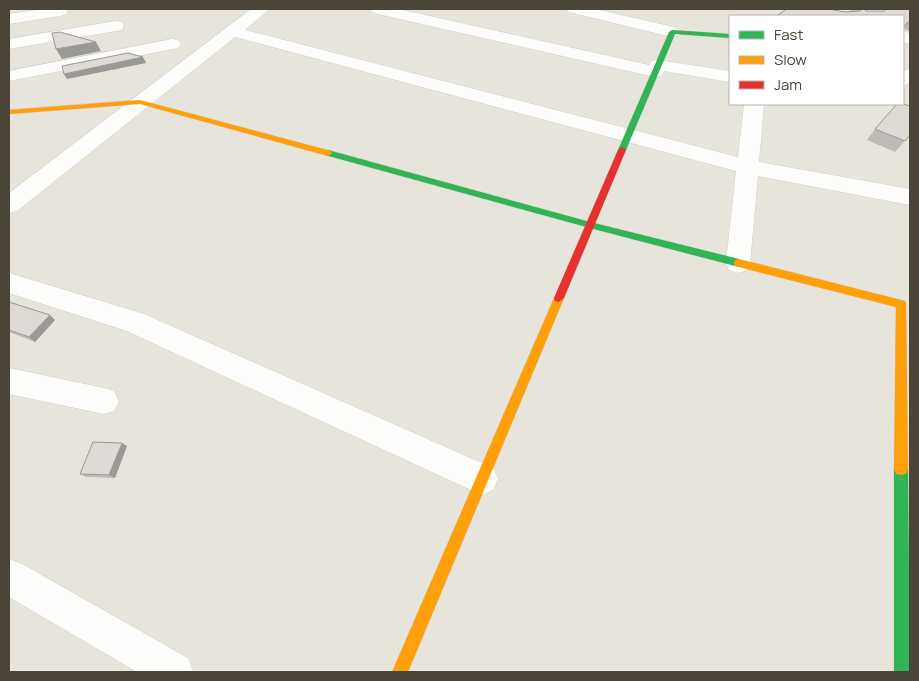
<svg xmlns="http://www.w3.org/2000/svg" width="919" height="681" viewBox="0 0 919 681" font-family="Manrope,sans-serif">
<rect width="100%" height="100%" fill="#f4f2ee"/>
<path fill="#e7e4dc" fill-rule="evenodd" d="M9 9H910V672H9ZM730 16H903V104H730Z"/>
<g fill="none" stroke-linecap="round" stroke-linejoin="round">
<g stroke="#d2d0cb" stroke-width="1">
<g id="street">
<polygon points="43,9 67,9 68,11 66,14 60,16 9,24 9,14"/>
<polygon points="251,9 269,9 245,30 738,157 744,104 764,104 759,162 910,189 910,205 758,176 750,263 747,270 738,273 729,270 726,263 736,171 235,37 17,211 9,213 9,193"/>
<polygon points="370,9 398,9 649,65 652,61 658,60 730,71 730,82 664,71 661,76 655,77 378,14 372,12"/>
<polygon points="567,9 595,9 678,28 680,32 678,36 672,37 569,12"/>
<polygon points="869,9 887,9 880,16 862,16"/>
<polygon points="116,21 122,22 124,26 122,30 9,49 9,39"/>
<polygon points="903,31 910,33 910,44 903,42"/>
<polygon points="172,39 178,40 181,44 178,48 9,81 9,71"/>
<polygon points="910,68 910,83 903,86 903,71"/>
<polygon points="9,273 144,314 493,468 498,479 493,490 482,495 471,490 127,331 9,293"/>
<polygon points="9,368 104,388 114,391 119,401 114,411 104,414 9,394"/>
<polygon points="9,559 22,564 188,658 193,672 137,672 9,597"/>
</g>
</g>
<g stroke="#d3cfc5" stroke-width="1">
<g id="fast">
<polygon points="672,30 730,34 730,38 675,34 626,150 622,153 619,152 618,150 669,32"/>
<polygon points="328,150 590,222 739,259 744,263 739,267 590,228 325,155 325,151"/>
<polygon points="901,463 906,464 908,469 910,672 894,672 894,469 896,464"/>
</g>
</g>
<g stroke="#d3cfc5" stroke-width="1">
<g id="slow">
<polygon points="140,100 331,151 332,153 328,156 140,104 9,114 9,110"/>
<polygon points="739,259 905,301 906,304 908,469 906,474 901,475 896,474 894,469 896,307 735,266 734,263 735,260"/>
<polygon points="559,294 564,298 408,672 392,672 554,298"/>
</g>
</g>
<g stroke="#d3cfc5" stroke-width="1">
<polygon id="jam" points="622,147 626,150 564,298 559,302 555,301 554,298 618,150"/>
</g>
<use href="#street" fill="#fdfdfc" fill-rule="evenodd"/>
<use href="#fast" fill="#30b455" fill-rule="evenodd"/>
<use href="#slow" fill="#ff9f0a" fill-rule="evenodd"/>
<use href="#jam" fill="#e5322d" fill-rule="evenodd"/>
</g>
<g fill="#bfbcb8">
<polygon points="829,9 845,12 854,12 848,9 867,9 866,11 884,11 910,9 910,31 904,29 903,30 903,16 776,16"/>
<polygon points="875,129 910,135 895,152 867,140"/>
<polygon points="9,302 55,320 35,342 9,332"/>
<polygon points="127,446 115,478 86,477 80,474"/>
</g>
<g fill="#9b9996">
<polygon points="96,42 101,51 62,59 56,49"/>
<polygon points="143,57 146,63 67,79 64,74"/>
<polygon points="50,315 55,320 35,342 29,337"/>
<polygon points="122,443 127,446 115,478 109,475"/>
</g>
<g fill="#dedbd6" stroke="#9b9996">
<polygon points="787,9 828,9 845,12 860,11 862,9 865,9 864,9 866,11 884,11 887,9 910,9 910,23 908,22 903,27 903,16 776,16"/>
<polygon points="60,32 96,42 56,49 52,33"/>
<polygon points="128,53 143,57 64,74 62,66"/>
<polygon points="897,104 903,104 910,106 910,135 905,141 875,129"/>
<polygon points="9,302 50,315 29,337 9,330"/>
<polygon points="93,442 122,443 109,475 80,474"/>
</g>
<rect width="919" height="681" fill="none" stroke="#4b4439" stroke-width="20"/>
<rect x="729" y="15" width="175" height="90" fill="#ffffff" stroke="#b7b4b0"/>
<rect x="739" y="31" width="25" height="8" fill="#30b455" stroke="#b7b4b0"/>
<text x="774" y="40" font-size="15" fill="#4b4439">Fast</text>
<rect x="739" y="56" width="25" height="8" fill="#ff9f0a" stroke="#b7b4b0"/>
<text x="774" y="65" font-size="15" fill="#4b4439">Slow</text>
<rect x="739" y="81" width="25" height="8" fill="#e5322d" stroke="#b7b4b0"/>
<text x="774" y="90" font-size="15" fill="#4b4439">Jam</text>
</svg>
